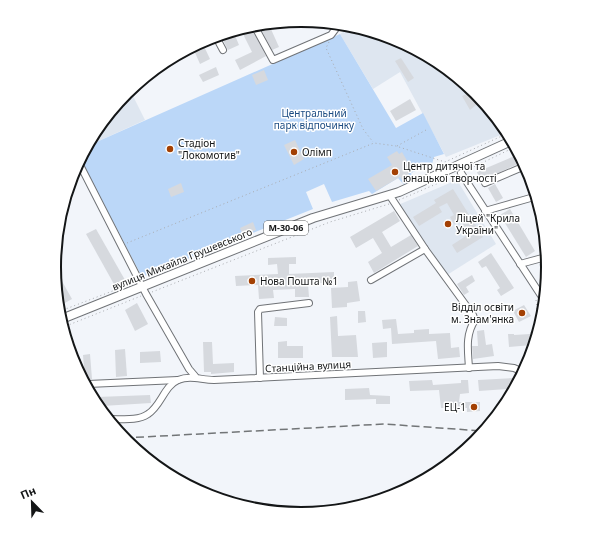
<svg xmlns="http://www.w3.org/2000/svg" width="602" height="534" viewBox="0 0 602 534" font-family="'Noto Sans',sans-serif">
<rect width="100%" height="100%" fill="#f2f5fa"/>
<g fill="#dee6f0">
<polygon points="348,29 396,39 476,93 503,134 446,157 400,72 373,89 340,34"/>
<polygon points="130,90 145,120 92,144 127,92"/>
<polygon points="457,180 496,244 447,275 398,205"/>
</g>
<polygon fill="#bbd7f8" points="340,34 396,128 423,113 444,154 434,157 432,164 411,173 414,180 404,185 398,178 372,194 369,191 332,202 324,184 306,192 313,209 142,277 81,160 92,144"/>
<g fill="#d6d9de">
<polygon points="270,27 279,47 272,50 262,31"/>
<polygon points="252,30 266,56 240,70 235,60 252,52 242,32"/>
<polygon points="234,33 239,45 228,50 221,36"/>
<polygon points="202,42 210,59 200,64 193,48"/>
<polygon points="401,58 414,78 408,82 395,61"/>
<polygon points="216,67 219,75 203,82 199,75"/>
<polygon points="264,70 268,80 256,85 252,75"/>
<polygon points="475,92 481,101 470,110 462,96 469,93 470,95"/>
<polygon points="410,99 416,110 396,121 390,111"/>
<polygon points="295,140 304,159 294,165 284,145"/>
<polygon points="397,151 399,154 402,152 413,171 408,174 412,179 404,184 400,177 376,191 368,179 392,165 387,157"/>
<polygon points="517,155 522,162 481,181 477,172"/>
<polygon points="181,183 184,192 171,197 168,189"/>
<polygon points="495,184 503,198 496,202 488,188"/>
<polygon points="453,189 483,237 457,253 452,245 469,234 460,220 454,224 450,217 454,215 447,203 439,207 442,212 419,226 413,217 436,203 434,200"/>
<polygon points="510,209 535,251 526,257 500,215"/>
<polygon points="394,211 400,221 382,232 391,247 411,235 418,246 374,273 368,262 382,253 373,238 356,248 350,237"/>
<polygon points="253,222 256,230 243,235 240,228"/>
<polygon points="96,229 125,280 115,286 86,234"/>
<polygon points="491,253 514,288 501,296 497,290 500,288 486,266 482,268 478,262"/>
<polygon points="296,257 296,264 289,264 289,274 334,272 334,282 308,284 309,297 295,297 295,289 273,290 274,298 259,299 258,285 236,286 235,276 278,274 277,264 268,265 268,258"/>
<polygon points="547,261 548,267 545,284 539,264"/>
<polygon points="54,267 72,299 63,304 61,300"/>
<polygon points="472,275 475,281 466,287 469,292 464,295 457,284"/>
<polygon points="357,281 360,301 347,303 347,307 332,308 331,288 348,287 348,282"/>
<polygon points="137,303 148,324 135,331 125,310"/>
<polygon points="524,305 531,316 519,322 513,311"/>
<polygon points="358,311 365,311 366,322 358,323"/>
<polygon points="337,316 338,336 356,335 358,357 332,357 330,317"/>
<polygon points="275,317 287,318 287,326 274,326"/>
<polygon points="396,319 398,334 414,333 414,330 429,329 429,334 450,333 451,348 459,347 460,357 438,359 436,341 392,344 391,328 383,329 382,320"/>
<polygon points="484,330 486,345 492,344 494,356 473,359 472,346 478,346 477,331"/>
<polygon points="530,332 535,332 532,345 509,347 508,334 514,334 514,335 530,334"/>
<polygon points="287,341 287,346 303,346 303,358 278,358 278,342"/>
<polygon points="203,342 212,342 213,364 234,363 234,372 211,374 211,372 204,372"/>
<polygon points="387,342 387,357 373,358 372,343"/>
<polygon points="125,349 127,376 116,377 115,350"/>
<polygon points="160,351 161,362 140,363 140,352"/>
<polygon points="90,354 92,379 85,380 83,355"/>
<polygon points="514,378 515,383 507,394 507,389 479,391 478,380"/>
<polygon points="432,380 433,385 461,383 461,380 468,380 469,393 460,394 459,402 480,402 480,411 467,412 467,408 441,408 439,390 410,391 409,381"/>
<polygon points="369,388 370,395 390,396 390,404 376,404 376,399 345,400 345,389"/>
<polygon points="150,395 151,403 102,406 97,397"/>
</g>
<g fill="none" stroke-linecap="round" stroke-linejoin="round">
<g stroke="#707377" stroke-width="8">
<g id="minor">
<polyline points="256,29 273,60 331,35 337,27"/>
<polyline points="216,37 223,50"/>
<polyline points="79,163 146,294 189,369 195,376"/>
<polyline points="461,173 542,297"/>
<polyline points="485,183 525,166"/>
<path d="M390 196 425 249 473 315 475 320C465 335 468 351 469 368"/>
<polyline points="485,211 534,197"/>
<polyline points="520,264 546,257"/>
<polyline points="371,280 425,249"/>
<polyline points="260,378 258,312 260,309 309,303"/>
<polyline points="88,384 178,380"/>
<path d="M111 419C123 419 138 421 148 414 161 406 164 386 178 380 191 375 201 380 214 380L498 366 514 368 523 372"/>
</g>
</g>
<g stroke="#707377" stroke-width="10">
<polyline id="major" points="64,318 313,218 399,192 509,142"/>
</g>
<g stroke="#a9abaf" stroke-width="1" stroke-dasharray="1 3" stroke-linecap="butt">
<polyline points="329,42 326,48 363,129 373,142"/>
<polyline points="397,146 426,130"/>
<polyline points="467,170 513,148"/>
<polyline points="399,200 455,176"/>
<polyline points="127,243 374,143 396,146 445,162 504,135"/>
<polyline points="152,292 330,222 389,204"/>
<polyline points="536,300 538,317"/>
<polyline points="63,310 123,287"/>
<polyline points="66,326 141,296"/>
</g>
<use href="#minor" stroke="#fff" stroke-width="6"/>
<use href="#major" stroke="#fff" stroke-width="8"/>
<polyline stroke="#727577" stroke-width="1.5" stroke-dasharray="8 4" stroke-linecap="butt" points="124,438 384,424 483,431"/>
</g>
<g fill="#a34003" stroke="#fff" stroke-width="1.5">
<circle cx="170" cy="149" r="4"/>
<circle cx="294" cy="152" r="4"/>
<circle cx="395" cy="172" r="4"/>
<circle cx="448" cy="224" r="4"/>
<circle cx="252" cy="281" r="4"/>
<circle cx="522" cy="313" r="4"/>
<circle cx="474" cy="407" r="4"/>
</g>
<g text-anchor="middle" stroke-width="3" stroke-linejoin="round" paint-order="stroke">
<rect fill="#fff" stroke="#5a5c5d" stroke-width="1" x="264" y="221" width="44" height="14" rx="3"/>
<g font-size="9" font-weight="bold" fill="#141617">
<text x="286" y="231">М-30-06</text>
</g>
<g font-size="10" fill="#1c4c82" stroke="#fff">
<text x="314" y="117">Центральний<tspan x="314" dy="12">парк відпочинку</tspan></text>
</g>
<g font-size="10" fill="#141617" stroke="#fff" text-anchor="start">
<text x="178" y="147">Стадіон<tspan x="178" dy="12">"Локомотив"</tspan></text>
<text x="302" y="156">Олімп</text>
<text x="403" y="170">Центр дитячої та<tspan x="403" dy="12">юнацької творчості</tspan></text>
<text x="456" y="222">Ліцей "Крила<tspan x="456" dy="12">України"</tspan></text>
<text x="260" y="285">Нова Пошта №1</text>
<text x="514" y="311" text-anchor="end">Відділ освіти<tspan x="514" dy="12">м. Знам'янка</tspan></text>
<text x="466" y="411" text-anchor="end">ЕЦ-1</text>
</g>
<g font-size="10" fill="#141617" stroke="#fff">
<text transform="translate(182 259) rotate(-22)" y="4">вулиця Михайла Грушевського</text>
<text transform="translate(308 366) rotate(-3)" y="4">Станційна вулиця</text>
</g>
</g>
<path d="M0 0H602V534H0ZM61 267a240 240 0 1 1 480 0a240 240 0 1 1-480 0Z" fill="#fff" fill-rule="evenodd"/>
<path fill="none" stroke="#141617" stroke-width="2" d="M61 267a240 240 0 1 1 480 0a240 240 0 1 1-480 0Z"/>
<g transform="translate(32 502) rotate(337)" stroke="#ffffff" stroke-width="3" paint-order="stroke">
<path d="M0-3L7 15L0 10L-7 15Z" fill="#141617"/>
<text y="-6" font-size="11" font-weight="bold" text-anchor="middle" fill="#141617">Пн</text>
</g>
</svg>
